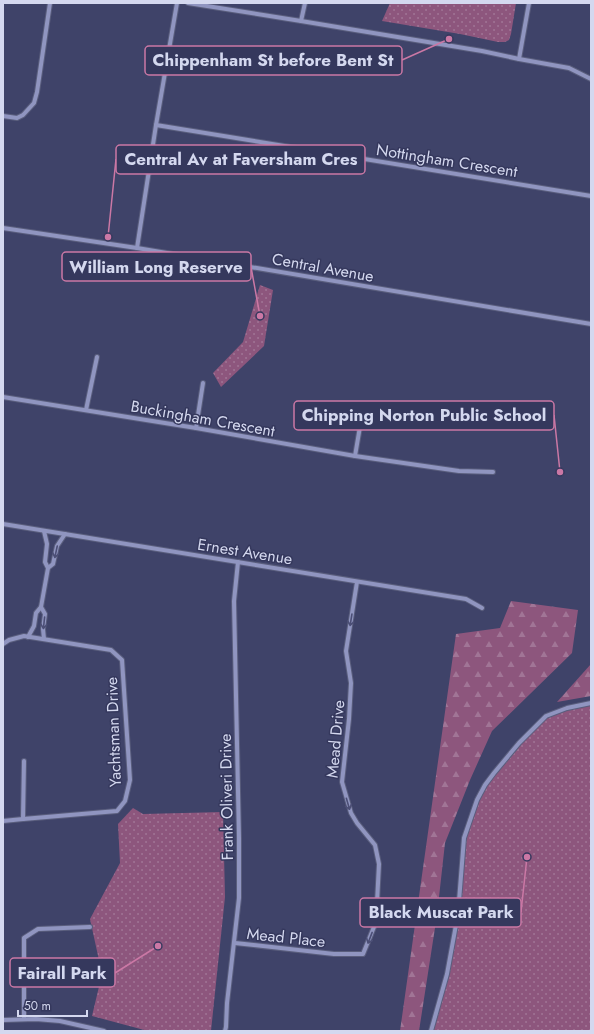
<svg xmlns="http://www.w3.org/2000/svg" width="594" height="1034" viewBox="0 0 594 1034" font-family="Jost,sans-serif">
<defs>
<pattern id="forest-firs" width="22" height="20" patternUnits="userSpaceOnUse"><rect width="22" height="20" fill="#8d567d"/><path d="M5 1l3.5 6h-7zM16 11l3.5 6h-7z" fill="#a17596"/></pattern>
<pattern id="park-dots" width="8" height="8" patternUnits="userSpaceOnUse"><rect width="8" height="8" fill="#8d567d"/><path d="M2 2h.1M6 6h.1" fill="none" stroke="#a17596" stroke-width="1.8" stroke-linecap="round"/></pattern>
</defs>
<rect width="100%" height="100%" fill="#3f4369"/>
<g fill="url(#forest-firs)">
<polygon points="511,601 578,610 572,653 492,731 470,780 445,843 437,915 419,1031 400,1031 456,634 500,628"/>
<polygon points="591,664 591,696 557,702"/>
</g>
<g fill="url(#park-dots)">
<polygon points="390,3 516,3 511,34 509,40 505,42 498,42 460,34 382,21"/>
<polygon points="260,285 273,290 264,346 221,387 213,373 243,342"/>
<polygon points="591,703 591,1031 434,1031 432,1029 447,974 458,914 464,838 477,800 494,773 546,716"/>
<polygon points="133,808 143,814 223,812 225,897 211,1031 148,1031 92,1016 102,974 90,919 120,863 118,824"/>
</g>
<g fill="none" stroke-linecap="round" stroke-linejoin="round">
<g stroke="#5a5e7d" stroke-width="6">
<g id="minor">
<polyline points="188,3 301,21 482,51 519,59 569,68 591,79"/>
<polyline points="301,21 305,3"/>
<polyline points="519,59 529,3"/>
<polyline points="3,116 17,118 23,115 34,103 37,92 50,3"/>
<polyline points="156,125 591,196"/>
<polyline points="3,228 137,248 591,324"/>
<polyline points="137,248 156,125 177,3"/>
<polyline points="3,397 196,428 355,456 459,471 493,472"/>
<polyline points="86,410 97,357"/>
<polyline points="196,428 203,383"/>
<polyline points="355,456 363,409"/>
<polyline points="3,524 466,599 482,608"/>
<polyline points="48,568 53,564 57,546 65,534"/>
<polyline points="41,607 45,614 43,629 44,639"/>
<polyline points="28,637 34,626 36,613 41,607 48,568 45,562 47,544 44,531"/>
<polyline points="3,644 9,640 24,636 111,650 122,660 130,780 125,801 117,811 23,819 3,821"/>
<polyline points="23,819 24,761"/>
<polyline points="235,943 334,954 363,954 376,922 379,864 375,845 357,823 351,813 342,782 349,719 351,683 346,651 357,582"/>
<polyline points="24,1019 24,938 38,929 90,927"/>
<polyline points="3,1020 36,1019 60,1021 104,1031"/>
<polyline points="225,1031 226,1027 227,1003 239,898 239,838 234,601 238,562"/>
<polyline points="431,1031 447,974 458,914 464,838 477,800 485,785 494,773 519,743 546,716 567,708 591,703"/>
</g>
</g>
<use href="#minor" stroke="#9095c0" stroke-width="4"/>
</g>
<defs><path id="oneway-shaft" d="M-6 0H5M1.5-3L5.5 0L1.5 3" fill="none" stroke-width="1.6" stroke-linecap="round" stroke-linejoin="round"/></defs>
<g stroke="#4c4f76">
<use href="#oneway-shaft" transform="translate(56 552) rotate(102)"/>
<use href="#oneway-shaft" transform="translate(351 620) rotate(99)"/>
<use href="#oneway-shaft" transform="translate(44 623) rotate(96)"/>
<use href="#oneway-shaft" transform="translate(348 804) rotate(74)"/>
<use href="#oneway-shaft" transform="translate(370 938) rotate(111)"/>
</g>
<g text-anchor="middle" stroke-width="3" stroke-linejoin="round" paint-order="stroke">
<g font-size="16" fill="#d4d8ef" stroke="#35385d">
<text transform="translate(447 160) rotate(9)" y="6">Nottingham Crescent</text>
<text transform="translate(323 267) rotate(10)" y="6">Central Avenue</text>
<text transform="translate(203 418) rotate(10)" y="6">Buckingham Crescent</text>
<text transform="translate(245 551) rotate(9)" y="6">Ernest Avenue</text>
<text transform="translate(113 732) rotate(-92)" y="6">Yachtsman Drive</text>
<text transform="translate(335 739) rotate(-85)" y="6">Mead Drive</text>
<text transform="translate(226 797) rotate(-91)" y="6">Frank Oliveri Drive</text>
<text transform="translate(286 937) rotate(6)" y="6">Mead Place</text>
</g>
</g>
<path fill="none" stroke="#cb78a5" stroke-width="1.5" d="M449 39L402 60M108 237L116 159M260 316L251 267M560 472L554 415M527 857L521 912M158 946L115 973"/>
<g fill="#cb78a5" stroke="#35385d" stroke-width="1.5">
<circle cx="449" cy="39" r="4"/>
<circle cx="108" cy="237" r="4"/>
<circle cx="260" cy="316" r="4"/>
<circle cx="560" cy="472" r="4"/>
<circle cx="527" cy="857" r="4"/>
<circle cx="158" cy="946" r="4"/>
</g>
<g fill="#35385d" stroke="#cb78a5" stroke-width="1.5">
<rect x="145" y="46" width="257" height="29" rx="4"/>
<rect x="116" y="145" width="249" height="29" rx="4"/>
<rect x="62" y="252" width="189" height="29" rx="4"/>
<rect x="294" y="401" width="260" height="29" rx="4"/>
<rect x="360" y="898" width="161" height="29" rx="4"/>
<rect x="10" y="958" width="105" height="29" rx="4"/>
</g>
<g font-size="17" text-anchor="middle" font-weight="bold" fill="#d4d8ef">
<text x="273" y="66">Chippenham St before Bent St</text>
<text x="241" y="165">Central Av at Faversham Cres</text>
<text x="156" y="273">William Long Reserve</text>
<text x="424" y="421">Chipping Norton Public School</text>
<text x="441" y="918">Black Muscat Park</text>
<text x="62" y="979">Fairall Park</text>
</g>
<rect width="594" height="1034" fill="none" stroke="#d4d8ef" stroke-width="8"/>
<path d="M18 1010v6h69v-6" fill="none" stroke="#d4d8ef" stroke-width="2"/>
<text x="24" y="1010" font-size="12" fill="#d4d8ef" stroke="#35385d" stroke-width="3" paint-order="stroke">50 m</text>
</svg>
